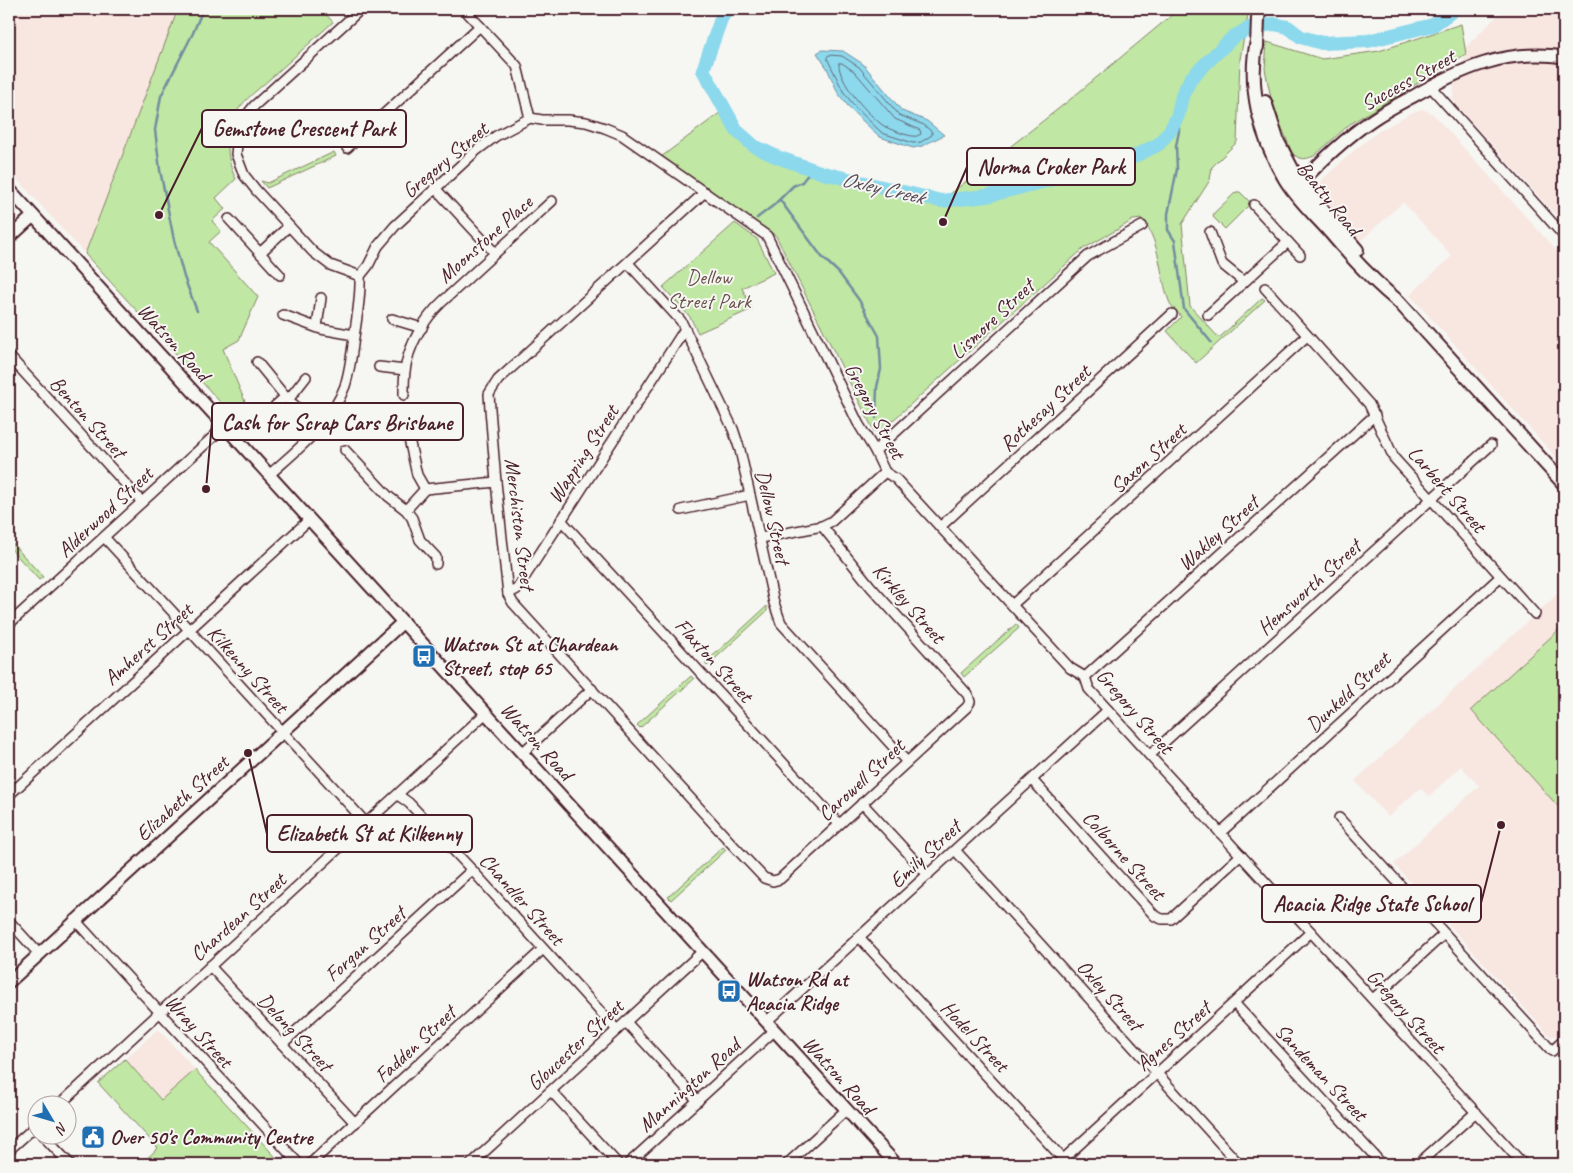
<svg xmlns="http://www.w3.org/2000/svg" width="1573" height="1173" viewBox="0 0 1573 1173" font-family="Caveat,sans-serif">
<rect width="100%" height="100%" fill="#f6f6f2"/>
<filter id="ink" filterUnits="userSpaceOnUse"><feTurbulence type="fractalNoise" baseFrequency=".02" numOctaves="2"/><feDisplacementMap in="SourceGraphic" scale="10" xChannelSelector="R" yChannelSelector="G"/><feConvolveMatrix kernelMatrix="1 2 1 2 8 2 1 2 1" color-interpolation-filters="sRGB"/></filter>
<g filter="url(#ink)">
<g fill="#f8e6e0">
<polygon points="9,9 178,9 85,254 9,170"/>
<polygon points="1504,9 1564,9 1564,224 1457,106 1453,99 1454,86 1466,54 1465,48"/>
<polygon points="1422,109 1433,114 1564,259 1564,466 1410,295 1452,256 1403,202 1357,244 1320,192 1320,185 1322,180 1357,148 1378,132 1411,113"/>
<polygon points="1564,588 1564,1029 1557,1036 1550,1036 1394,864 1479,786 1461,766 1429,796 1420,788 1388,817 1355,781"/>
<polygon points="158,1029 195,1070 162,1100 125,1059"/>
</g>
<g fill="#c0e7a3" stroke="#858367">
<path d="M178 9H321L333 22C312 41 292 59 271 78 260 88 246 98 238 110 225 130 225 159 236 179L216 198 225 209 212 221 221 231 209 242 258 297 239 340 223 349 251 416 241 425 85 254Z"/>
<path d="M1179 9H1249L1240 59 1237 142 1212 167 1210 180 1182 224 1190 306 1219 338 1262 298 1265 300 1196 363 1167 331 1181 317C1178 312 1171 307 1169 301 1159 274 1161 243 1142 219L1133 220 1120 228 1083 249 881 431H874L776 236 661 157 725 109 737 131 754 146 777 157 823 173 941 201 1067 102Z"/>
<path d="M1461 24 1466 54 1350 124 1314 156C1304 160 1300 160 1292 153L1272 103 1265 69 1267 42 1322 59 1379 51Z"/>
<polygon points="334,152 336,156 267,188 261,181 268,183"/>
<polygon points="1236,192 1240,192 1251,203 1225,229 1213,217 1214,213"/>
<polygon points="735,223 757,239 774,273 742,288 752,309 698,333 690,317 663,287"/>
<polygon points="9,540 43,577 39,580 9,547"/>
<polygon points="767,606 767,611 707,666 705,663"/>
<polygon points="1016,624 1019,628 964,677 961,673"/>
<polygon points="1564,625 1564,813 1471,710"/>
<polygon points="691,676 694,679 640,728 637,725"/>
<polygon points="723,847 726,850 671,900 668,897"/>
<polygon points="125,1059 161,1100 195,1070 282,1164 141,1164 158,1148 98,1083"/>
</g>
<polygon fill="#8cd8ec" stroke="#728e9f" points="822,50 843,51 863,64 902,111 927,121 944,135 922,146 913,148 880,137 851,110 838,93 827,68 817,53"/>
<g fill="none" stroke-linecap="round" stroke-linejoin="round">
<g stroke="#646978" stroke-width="1">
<polygon points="829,55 842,56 859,67 899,115 924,125 932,132 932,135 921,142 913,143 882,133 855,107 843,91 827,58"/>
<path d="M839 63H842L855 72 895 119 920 130 921 134C918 135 917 137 913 136 908 136 888 129 884 126 869 116 837 81 839 63Z"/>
</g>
<g stroke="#728e9f" stroke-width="2.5">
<polyline points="1178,115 1179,131 1176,146 1177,169 1168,214 1168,230 1175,241 1184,309 1211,342"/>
<polyline points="780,200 822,257 839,273 859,300 879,336 881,369 877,387 876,418"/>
<polyline points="757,218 774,205 793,186 802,182 812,169"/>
<polyline points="197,311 184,277 174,240 160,170 155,130 161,96 193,33 203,9"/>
</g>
<polyline stroke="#8cd8ec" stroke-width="14" points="727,9 721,19 703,70 737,131 754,146 777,157 823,173 941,201 987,196 1093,169 1133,157 1159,144 1171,129 1178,115 1182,96 1191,78 1233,37 1252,27 1274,24 1288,27 1301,37 1322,43 1368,41 1433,25 1455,9"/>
<g stroke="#4a1f2b" stroke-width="12">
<g id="minor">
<polyline points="464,9 517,66 530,118"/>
<polyline points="1430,86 1564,236"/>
<polyline points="347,148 480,26"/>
<polyline points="435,188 495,253"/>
<polyline points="705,192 498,380 489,394 490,409 496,482 508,594 513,603 731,843 764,878 773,881 780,879 967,707 970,702 968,695 871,587 822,526"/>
<polyline points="1254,205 1300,255"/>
<polyline points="229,219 280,275"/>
<polyline points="1210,232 1222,264 1244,282"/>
<polyline points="260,253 289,226"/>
<polyline points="628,263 681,321 733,429 740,450 774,603 781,623 907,762"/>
<polyline points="360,276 330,265 313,252 256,190 244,175 236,154 238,135 242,121 254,106 361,9"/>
<polyline points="1265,288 1369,404 1394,458 1535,614"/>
<polyline points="283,315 321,329 354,335"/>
<polyline points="1208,315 1288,242"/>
<polyline points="392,319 422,328"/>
<polyline points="317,327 321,298"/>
<polyline points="9,356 142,502"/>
<polyline points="257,362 288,400 321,427"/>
<polyline points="379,367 405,370"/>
<path d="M404 395C404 387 404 379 405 371 408 346 424 319 442 302L552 201"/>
<polyline points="288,400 306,377"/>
<polyline points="274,423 275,406 285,397"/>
<polyline points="407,430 417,475 425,489"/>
<polyline points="345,450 388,496 406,510"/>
<polyline points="875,451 1088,256 1142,226"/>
<path d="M269 475C298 449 331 424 345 386 350 370 352 353 354 337 357 317 361 297 360 276L368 266 378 246 395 226 476 151 496 136 530 118 542 120H568L586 122 605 128 622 135 767 236 858 423 875 451 885 472 896 479 1070 668 1085 677 1089 689 1108 710 1523 1164"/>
<polyline points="425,489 406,510 412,518 420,540 436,557 436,564"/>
<polyline points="425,489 496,482"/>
<polyline points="681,510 750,495"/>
<polyline points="561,520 839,824"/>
<polyline points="940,527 1172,314"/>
<polyline points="104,537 367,824"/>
<polyline points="761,538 822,526 832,521 885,472"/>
<polyline points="508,594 517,589 685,329"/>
<polyline points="1012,605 1307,336"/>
<polyline points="9,624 225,426"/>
<polyline points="1085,677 1375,415"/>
<polyline points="522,753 592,689"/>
<polyline points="1150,755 1491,445"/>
<polyline points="1032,780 1155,916 1162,919 1171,919 1241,855"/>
<polyline points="9,795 310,519"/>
<polyline points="398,795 409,803 472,870 617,1030"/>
<polyline points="862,803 928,875"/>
<polyline points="1339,818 1552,1051 1564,1040"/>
<polyline points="1220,833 1500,577"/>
<polyline points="955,850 1239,1164"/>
<polyline points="75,920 299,1164"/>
<polyline points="9,921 39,954"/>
<polyline points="860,938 1063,1159"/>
<polyline points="210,966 355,1123"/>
<polyline points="1373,999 1444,934"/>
<polyline points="1235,1004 1382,1164"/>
<polyline points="626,1022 698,1101"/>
<polyline points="766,1022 1108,710"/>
<polyline points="282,1044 472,870"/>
<polyline points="551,1091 618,1164"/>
<polyline points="58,1106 486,713"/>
<polyline points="43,1136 70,1164"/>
<polyline points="9,1150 38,1124"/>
<polyline points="310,1164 543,949"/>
<polyline points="471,1164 702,952"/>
<polyline points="628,1164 774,1031"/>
<polyline points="787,1164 846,1110"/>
<polyline points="1058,1164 1311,932"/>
<polyline points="1418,1164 1476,1112"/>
</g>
</g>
<g stroke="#4a1f2b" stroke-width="15">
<g id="tertiary">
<polyline points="9,189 896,1164"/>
<path d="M1295 189C1318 164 1344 139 1372 120 1385 111 1399 104 1412 97 1460 69 1507 48 1564 57"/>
<polyline points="9,238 33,216"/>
<polyline points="9,982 403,622"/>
</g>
</g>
<g stroke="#4a1f2b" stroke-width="16">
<g id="secondary">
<path d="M1257 41C1247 87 1261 139 1285 179 1297 199 1315 215 1330 232 1351 257 1374 282 1399 302L1564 484"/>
<polyline points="1257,47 1258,18 1260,9"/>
<polyline points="1265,102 1278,142 1300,184 1357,250"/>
</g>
</g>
<use href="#minor" stroke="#f6f6f2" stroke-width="9"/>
<use href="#tertiary" stroke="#f6f6f2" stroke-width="11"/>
<use href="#secondary" stroke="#f6f6f2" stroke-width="12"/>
</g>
</g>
<defs>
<g id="bus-square" transform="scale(1.25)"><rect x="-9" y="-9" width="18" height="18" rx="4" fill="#1f6fb2" stroke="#f6f6f2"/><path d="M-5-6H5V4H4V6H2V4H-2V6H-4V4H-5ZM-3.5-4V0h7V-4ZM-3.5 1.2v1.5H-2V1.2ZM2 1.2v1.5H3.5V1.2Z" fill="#fff"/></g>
<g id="civic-square" transform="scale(1.25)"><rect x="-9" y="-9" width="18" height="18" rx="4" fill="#1f6fb2" stroke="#f6f6f2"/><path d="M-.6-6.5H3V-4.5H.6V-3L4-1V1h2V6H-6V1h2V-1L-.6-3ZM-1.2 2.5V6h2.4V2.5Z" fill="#fff"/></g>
</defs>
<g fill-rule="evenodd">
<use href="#bus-square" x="424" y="656"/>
<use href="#bus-square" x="729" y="991"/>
<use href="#civic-square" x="93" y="1137"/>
</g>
<g text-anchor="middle" stroke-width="4" stroke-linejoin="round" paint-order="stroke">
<g font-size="21" fill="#4a1f2b" stroke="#f6f6f2">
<text transform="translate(1408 80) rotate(-29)" y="7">Success Street</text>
<text transform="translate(445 160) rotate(-40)" y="7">Gregory Street</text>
<text transform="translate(1329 198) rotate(51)" y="7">Beatty Road</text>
<text transform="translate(485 239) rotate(-42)" y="7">Moonstone Place</text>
<text transform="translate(992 319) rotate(-43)" y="7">Lismore Street</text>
<text transform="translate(174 342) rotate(48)" y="7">Watson Road</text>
<text transform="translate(1045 408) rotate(-43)" y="7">Rothesay Street</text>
<text transform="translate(875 411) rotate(62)" y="7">Gregory Street</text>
<text transform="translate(88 417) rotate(48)" y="7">Benton Street</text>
<text transform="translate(583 454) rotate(-57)" y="7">Wapping Street</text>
<text transform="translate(1148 458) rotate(-42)" y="7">Saxon Street</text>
<text transform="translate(1447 489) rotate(49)" y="7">Larbert Street</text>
<text transform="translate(105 512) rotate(-43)" y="7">Alderwood Street</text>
<text transform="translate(773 517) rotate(77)" y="7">Dellow Street</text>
<text transform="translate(520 524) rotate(83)" y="7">Merchiston Street</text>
<text transform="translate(1218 533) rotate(-42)" y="7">Wakley Street</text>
<text transform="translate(1309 587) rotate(-42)" y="7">Hemsworth Street</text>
<text transform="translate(909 603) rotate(49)" y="7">Kirkley Street</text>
<text transform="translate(148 644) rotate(-42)" y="7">Amherst Street</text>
<text transform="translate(714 660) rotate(48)" y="7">Flaxton Street</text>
<text transform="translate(248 669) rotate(48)" y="7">Kilkenny Street</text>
<text transform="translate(1348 692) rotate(-43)" y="7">Dunkeld Street</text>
<text transform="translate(1135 711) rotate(49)" y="7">Gregory Street</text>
<text transform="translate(537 741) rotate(48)" y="7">Watson Road</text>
<text transform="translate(861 780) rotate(-43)" y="7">Carowell Street</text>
<text transform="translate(182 798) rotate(-42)" y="7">Elizabeth Street</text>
<text transform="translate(925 854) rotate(-43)" y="7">Emily Street</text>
<text transform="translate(1124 855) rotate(48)" y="7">Colborne Street</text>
<text transform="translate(522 899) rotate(48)" y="7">Chandler Street</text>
<text transform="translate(238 917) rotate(-42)" y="7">Chardean Street</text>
<text transform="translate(365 944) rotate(-42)" y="7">Forgan Street</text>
<text transform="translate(1110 995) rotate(48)" y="7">Oxley Street</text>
<text transform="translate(1406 1011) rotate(48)" y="7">Gregory Street</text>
<text transform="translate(199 1031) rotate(48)" y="7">Wray Street</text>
<text transform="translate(295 1032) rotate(47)" y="7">Delong Street</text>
<text transform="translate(975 1036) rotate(47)" y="7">Hodel Street</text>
<text transform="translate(1173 1036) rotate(-42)" y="7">Agnes Street</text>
<text transform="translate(415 1044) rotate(-43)" y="7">Fadden Street</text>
<text transform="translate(575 1045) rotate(-43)" y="7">Gloucester Street</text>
<text transform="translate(1321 1072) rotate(47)" y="7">Sandeman Street</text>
<text transform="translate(839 1075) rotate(48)" y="7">Watson Road</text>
<text transform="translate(689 1085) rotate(-42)" y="7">Mannington Road</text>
</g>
<g font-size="21" fill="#685149" stroke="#f6f6f2">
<text x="709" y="284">Dellow<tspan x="709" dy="24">Street Park</tspan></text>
</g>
<g font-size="21" font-weight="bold" fill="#4a1f2b" stroke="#f6f6f2" text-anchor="start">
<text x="442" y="651">Watson St at Chardean<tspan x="442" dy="24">Street, stop 65</tspan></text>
<text x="746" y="986">Watson Rd at<tspan x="746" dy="24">Acacia Ridge</tspan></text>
<text x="110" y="1144">Over 50's Community Centre</text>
</g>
<g font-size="22" font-style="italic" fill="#5a4d5b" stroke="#f6f6f2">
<text transform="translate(883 187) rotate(13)" y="8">Oxley Creek</text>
</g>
</g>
<path fill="none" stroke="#4a1f2b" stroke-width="2" d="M159 215L202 128M943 222L967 167M206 489L212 422M248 753L267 834M1501 825L1481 903"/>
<g fill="#4a1f2b" stroke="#f6f6f2" stroke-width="2">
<circle cx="159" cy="215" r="5"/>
<circle cx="943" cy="222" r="5"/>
<circle cx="206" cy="489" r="5"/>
<circle cx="248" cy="753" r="5"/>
<circle cx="1501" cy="825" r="5"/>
</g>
<g fill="#f6f6f2" stroke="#4a1f2b" stroke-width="2">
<rect x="202" y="110" width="204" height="37" rx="5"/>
<rect x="967" y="148" width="168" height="37" rx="5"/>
<rect x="212" y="403" width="251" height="37" rx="5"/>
<rect x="267" y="815" width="205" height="37" rx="5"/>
<rect x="1262" y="885" width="219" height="37" rx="5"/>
</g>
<g font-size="22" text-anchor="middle" font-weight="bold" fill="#4a1f2b">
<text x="304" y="136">Gemstone Crescent Park</text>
<text x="1051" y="174">Norma Croker Park</text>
<text x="337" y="430">Cash for Scrap Cars Brisbane</text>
<text x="369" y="841">Elizabeth St at Kilkenny</text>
<text x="1372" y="911">Acacia Ridge State School</text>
</g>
<rect width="1573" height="1173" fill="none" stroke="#f6f6f2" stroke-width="30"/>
<rect x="15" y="15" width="1543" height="1143" fill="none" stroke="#4a1f2b" stroke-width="2" filter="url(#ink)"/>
<g transform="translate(52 1120) rotate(128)"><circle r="24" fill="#f6f6f2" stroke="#b1a0a2"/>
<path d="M0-4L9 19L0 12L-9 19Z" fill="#1f6fb2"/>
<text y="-8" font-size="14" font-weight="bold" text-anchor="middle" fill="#4a1f2b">N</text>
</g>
</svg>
